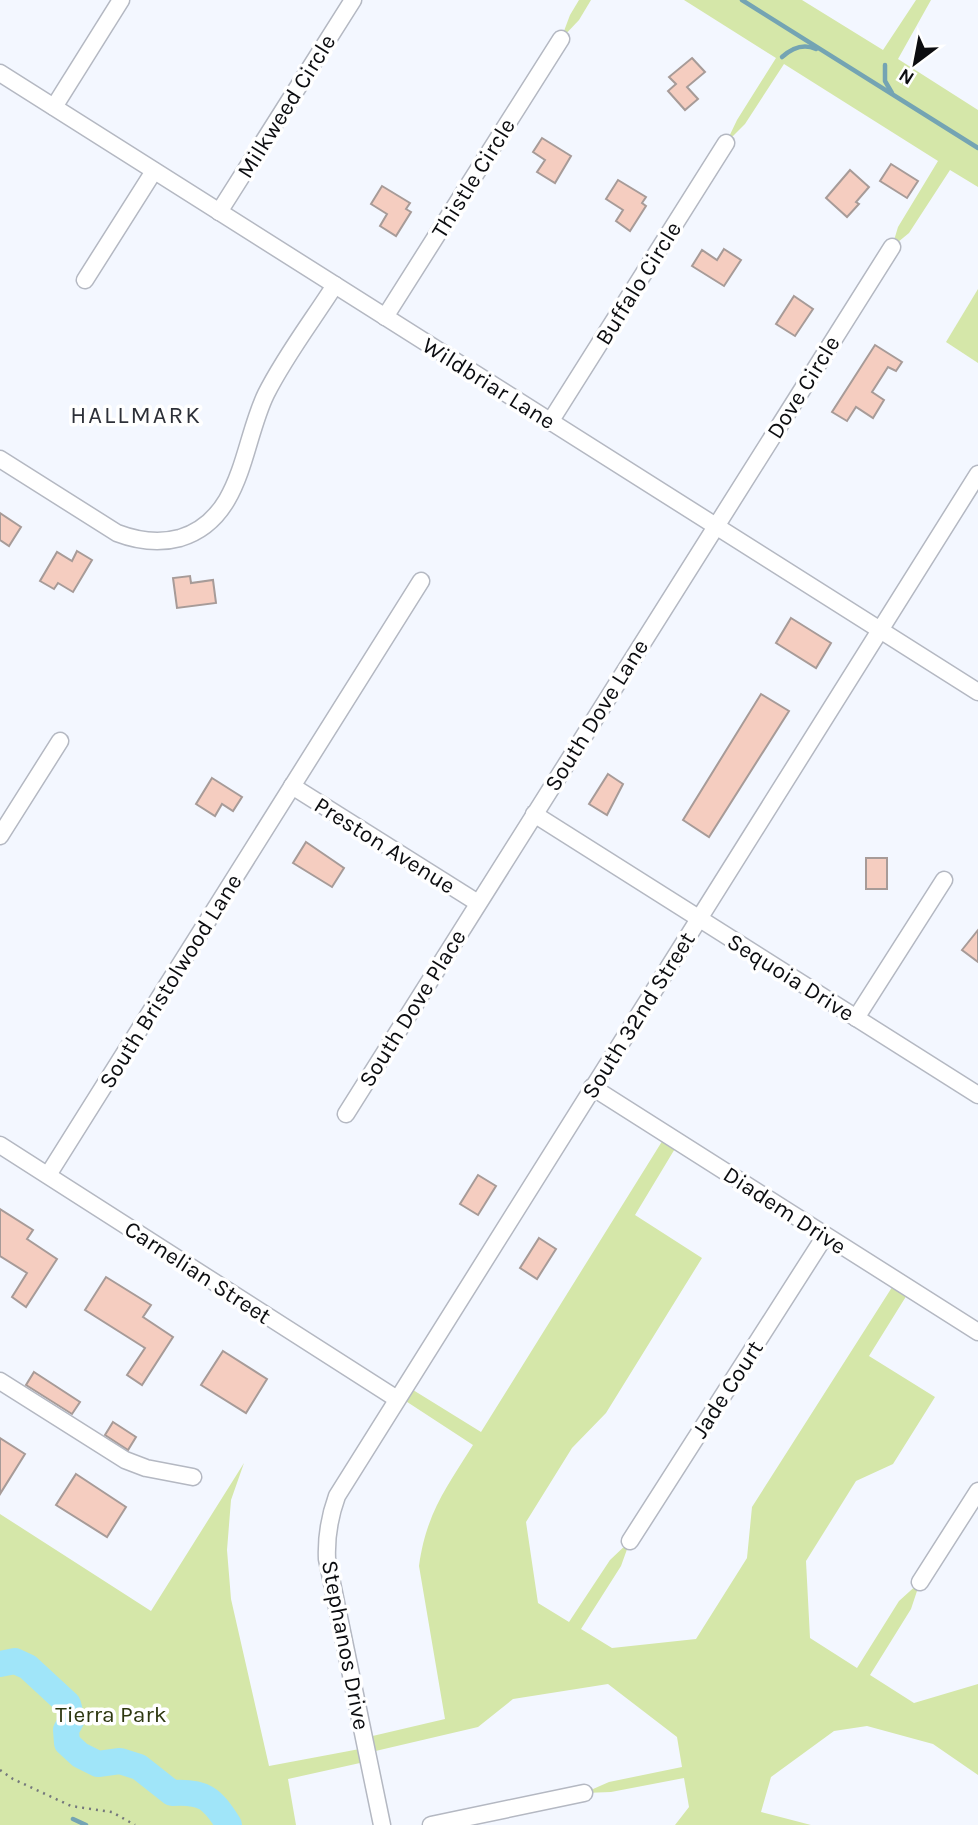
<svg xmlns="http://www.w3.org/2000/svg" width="978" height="1825" viewBox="0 0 978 1825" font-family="Karla,sans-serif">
<rect width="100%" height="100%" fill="#f3f7ff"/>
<g fill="#d5e7a9">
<polygon points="579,0 591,0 579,20 561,39 570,15"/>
<polygon points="684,0 802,0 883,50 916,0 931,0 898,59 978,110 978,187 950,170 909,233 892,247 898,227 938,161 784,64 745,124 726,143 737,120 776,58"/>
<polygon points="978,289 978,363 946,342"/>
<path d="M666 1135 679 1142 635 1215 702 1258 606 1413 572 1448 526 1522 538 1603 569 1622 610 1560 630 1541 621 1566 581 1629 612 1648 696 1639 747 1558 752 1507 896 1281 910 1290 869 1356 935 1397 893 1464 856 1481 806 1561 810 1638 857 1668 899 1601 920 1582 911 1609 870 1675 914 1703 978 1684V1775L933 1744 867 1726 834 1731 771 1777 761 1812 811 1825H675L689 1807 684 1778 611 1792 584 1793 609 1782 682 1767 677 1737 608 1684 513 1699 478 1727 367 1753 369 1761 288 1779 296 1825H0V1514L151 1611 244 1463 231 1500 227 1550 231 1599 269 1766 365 1748 364 1738 445 1719 419 1566C426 1514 446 1488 473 1445L398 1396 405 1385 481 1432Z"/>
</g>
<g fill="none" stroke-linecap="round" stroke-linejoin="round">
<g stroke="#74a4b3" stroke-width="4.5">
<polyline points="742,0 978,148"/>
<path d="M782 57C792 48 803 43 816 49"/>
<polyline points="885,65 885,81 892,93"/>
<polyline points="73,1819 86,1825"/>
</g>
<path stroke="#a0e5f9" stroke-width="26" d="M0 1664 15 1661 28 1667 68 1704 72 1719 66 1730 67 1743 80 1755 98 1764 120 1761 139 1767 172 1793C204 1791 212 1798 229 1825"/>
</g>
<g fill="#f5cdc0" stroke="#a79b98" stroke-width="2">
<polygon points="692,58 705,72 687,87 698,99 685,110 668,91 676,84 669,77"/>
<polygon points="542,138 571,156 555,183 537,172 545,160 533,152"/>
<polygon points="891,164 918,181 907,198 880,181"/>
<polygon points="850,170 869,187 856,202 859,204 847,217 826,198"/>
<polygon points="618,180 646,197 642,203 646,206 630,231 616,221 623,210 606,199"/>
<polygon points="382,186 410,203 406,209 411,212 396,236 380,226 387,214 371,204"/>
<polygon points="724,249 741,260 724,286 692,266 702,250 717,260"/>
<polygon points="794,296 813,309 795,336 776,324"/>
<polygon points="875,345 902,362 896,371 888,367 872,392 884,400 873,418 856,407 847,421 832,412"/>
<polygon points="0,513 21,527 9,546 0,540"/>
<polygon points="77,551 92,560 73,592 58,583 54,589 40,581 57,552 72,561"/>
<polygon points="190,576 191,583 213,580 216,603 177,608 173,578"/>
<polygon points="791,618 831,643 816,668 776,643"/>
<polygon points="761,694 789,711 709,837 683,820"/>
<polygon points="608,774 623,784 607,815 589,804"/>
<polygon points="212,778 242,797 233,811 222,804 215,816 196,804"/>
<polygon points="306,842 344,868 332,887 293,863"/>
<rect x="866" y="858" width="21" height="31"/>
<polygon points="978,930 978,962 962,950"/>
<polygon points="478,1175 496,1186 478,1215 460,1204"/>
<polygon points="0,1209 33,1230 27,1239 57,1259 26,1307 12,1297 27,1273 0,1256"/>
<polygon points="539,1238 556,1249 537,1279 520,1268"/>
<polygon points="106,1277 151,1305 143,1317 173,1337 142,1385 127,1375 145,1348 85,1310"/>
<polygon points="223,1351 267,1379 246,1413 201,1385"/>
<polygon points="34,1372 80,1402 72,1414 26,1385"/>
<polygon points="113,1422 136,1437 128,1450 105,1435"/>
<polygon points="0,1438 25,1454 0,1494"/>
<polygon points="76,1474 126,1507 107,1537 56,1505"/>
</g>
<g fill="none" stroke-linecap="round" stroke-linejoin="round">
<g stroke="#b4b8c2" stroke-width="19">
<g id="street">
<polyline points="0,73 978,692"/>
<polyline points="54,107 121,0"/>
<polyline points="219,212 353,0"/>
<polyline points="85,280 154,171"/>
<polyline points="385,317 561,39"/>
<polyline points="550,422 726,143"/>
<path d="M0 459 117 533C138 541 158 544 180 538 243 519 242 443 266 394 285 356 312 321 335 285"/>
<polyline points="292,786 478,903"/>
<polyline points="534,814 978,1095"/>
<polyline points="0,836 60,741"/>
<polyline points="856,1018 944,880"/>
<polyline points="592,1087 978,1332"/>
<polyline points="346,1114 892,247"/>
<polyline points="0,1145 397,1399"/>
<polyline points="48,1175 421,581"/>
<polyline points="0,1381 125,1460 146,1468 193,1477"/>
<polyline points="630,1541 825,1236"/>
<polyline points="920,1582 978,1491"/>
<path d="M382 1825 327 1559C326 1536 329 1518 337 1496L978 474"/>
<polyline points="431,1825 584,1793"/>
</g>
</g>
<polyline stroke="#74777c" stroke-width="2.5" stroke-dasharray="2 5" stroke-linecap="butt" points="0,1770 13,1779 71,1806 112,1812 135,1825"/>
<use href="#street" stroke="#fff" stroke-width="16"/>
</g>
<g text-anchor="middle" stroke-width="7" stroke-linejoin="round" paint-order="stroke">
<g font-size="23" fill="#0c0d10" stroke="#fff">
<text transform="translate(286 106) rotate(-58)" y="8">Milkweed Circle</text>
<text transform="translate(473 178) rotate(-58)" y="8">Thistle Circle</text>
<text transform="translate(638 283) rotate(-58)" y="8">Buffalo Circle</text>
<text transform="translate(489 383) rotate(32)" y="8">Wildbriar Lane</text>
<text transform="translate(803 387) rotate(-58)" y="8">Dove Circle</text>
<text transform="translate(596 715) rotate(-58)" y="8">South Dove Lane</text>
<text transform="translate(385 845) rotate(32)" y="8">Preston Avenue</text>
<text transform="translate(791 977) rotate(32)" y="8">Sequoia Drive</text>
<text transform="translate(170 981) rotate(-58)" y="8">South Bristolwood Lane</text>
<text transform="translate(412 1008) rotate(-58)" y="8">South Dove Place</text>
<text transform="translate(638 1015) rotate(-58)" y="8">South 32nd Street</text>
<text transform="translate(785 1210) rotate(33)" y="8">Diadem Drive</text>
<text transform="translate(198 1272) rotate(33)" y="8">Carnelian Street</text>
<text transform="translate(727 1389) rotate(-57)" y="8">Jade Court</text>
<text transform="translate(346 1645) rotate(79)" y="8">Stephanos Drive</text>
</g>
<g font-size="23" fill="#2d370f" stroke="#fff">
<text x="111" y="1722">Tierra Park</text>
</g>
<g font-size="24" letter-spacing="2" fill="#2d3038" stroke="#fff">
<text x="136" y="423">HALLMARK</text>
</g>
</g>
<g transform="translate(915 63) rotate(212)" stroke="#ffffff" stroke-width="5" paint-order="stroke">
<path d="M0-5L12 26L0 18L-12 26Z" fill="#0c0d10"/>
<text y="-10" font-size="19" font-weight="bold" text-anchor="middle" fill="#0c0d10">N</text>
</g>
</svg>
